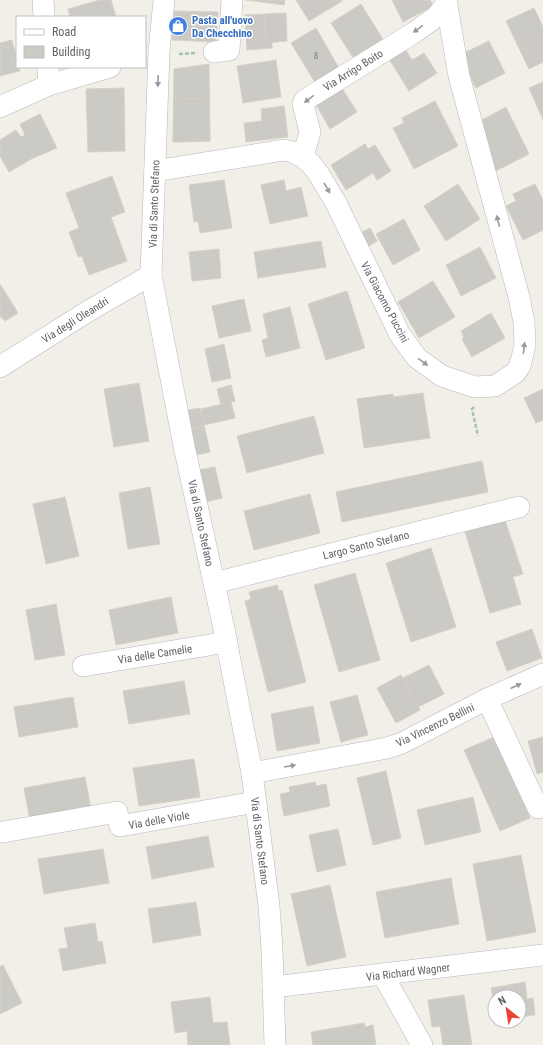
<svg xmlns="http://www.w3.org/2000/svg" width="543" height="1045" viewBox="0 0 543 1045" font-family="'Roboto Condensed',sans-serif">
<rect width="100%" height="100%" fill="#f1efe8"/>
<g fill="#cccac5" stroke="#d6d1c6">
<polygon points="100,0 111,0 116,17 70,17 68,9"/>
<polygon points="246,0 285,0 284,5"/>
<polygon points="296,0 342,0 342,1 309,21"/>
<polygon points="392,0 430,0 433,6 403,22"/>
<polygon points="361,4 384,41 354,59 331,23"/>
<polygon points="534,8 543,27 543,62 529,69 506,21"/>
<polygon points="174,11 218,12 216,42 172,40"/>
<polygon points="286,13 287,41 266,43 264,14"/>
<polygon points="264,14 266,43 272,42 272,48 247,50 245,15"/>
<polygon points="316,28 340,70 316,84 291,43"/>
<polygon points="12,40 17,60 17,67 19,67 20,71 0,76 0,43"/>
<polygon points="489,41 505,73 476,88 460,55"/>
<polygon points="405,49 412,60 424,53 437,73 409,91 389,59"/>
<polygon points="276,60 281,97 243,103 237,66"/>
<polygon points="209,64 210,141 173,142 174,69"/>
<polygon points="543,82 543,120 529,88"/>
<polygon points="340,85 357,112 330,129 314,101"/>
<polygon points="124,88 125,151 88,152 86,89"/>
<polygon points="209,98 210,141 173,142 174,99"/>
<polygon points="435,101 458,146 414,169 393,128 404,123 402,118"/>
<polygon points="284,106 288,137 246,142 244,123 262,121 261,109"/>
<polygon points="506,107 529,154 494,172 486,149 490,147 479,126 484,123 482,120"/>
<polygon points="40,114 57,148 33,158 9,172 0,156 0,140 16,130 21,137 25,135 20,124"/>
<polygon points="365,144 368,149 375,145 391,171 377,180 373,173 346,190 331,165"/>
<polygon points="112,176 125,212 111,217 127,261 89,275 82,256 78,257 69,232 79,228 66,193"/>
<polygon points="224,180 232,228 200,233 198,221 194,222 189,185"/>
<polygon points="284,180 286,191 301,187 308,216 270,224 261,185"/>
<polygon points="458,184 480,219 446,241 424,206"/>
<polygon points="535,184 543,200 543,230 523,240 506,206 516,201 513,194"/>
<polygon points="404,219 420,250 393,265 376,234"/>
<polygon points="370,228 377,241 364,249 356,235"/>
<polygon points="321,241 326,267 258,278 254,252"/>
<polygon points="480,247 496,278 461,296 446,265"/>
<polygon points="219,249 221,278 192,281 189,252"/>
<polygon points="433,281 455,317 419,338 398,302"/>
<polygon points="0,284 18,313 5,321 0,316"/>
<polygon points="347,291 365,348 326,360 308,304"/>
<polygon points="244,299 251,331 219,338 212,306"/>
<polygon points="290,307 300,348 266,357 262,340 268,338 263,314"/>
<polygon points="491,313 505,338 472,357 462,339 464,337 461,331"/>
<polygon points="224,344 231,378 212,382 205,349"/>
<polygon points="139,383 149,441 114,447 104,389"/>
<polygon points="231,385 235,401 221,405 217,389"/>
<polygon points="543,389 543,420 536,423 524,398"/>
<polygon points="423,393 430,438 364,448 357,399 393,394 393,397"/>
<polygon points="231,402 235,418 204,425 201,409"/>
<polygon points="200,408 204,425 192,428 188,410"/>
<polygon points="314,416 324,453 247,473 237,436"/>
<polygon points="204,425 210,452 196,455 190,429"/>
<polygon points="482,461 488,492 342,522 336,492"/>
<polygon points="215,467 222,498 205,502 198,470"/>
<polygon points="150,487 160,544 128,549 119,493"/>
<polygon points="310,494 320,533 254,550 244,511"/>
<polygon points="65,497 79,556 46,564 33,504"/>
<polygon points="505,520 523,574 513,577 521,604 490,613 465,532"/>
<polygon points="431,548 456,627 411,642 386,563"/>
<polygon points="355,573 380,660 339,672 314,585"/>
<polygon points="277,585 279,591 282,590 306,682 268,692 245,601 251,599 249,592"/>
<polygon points="171,597 178,633 116,645 109,610"/>
<polygon points="56,604 65,655 35,660 26,610"/>
<polygon points="532,629 542,658 507,671 496,642"/>
<polygon points="429,665 444,694 418,707 403,678"/>
<polygon points="401,675 420,710 396,723 377,688"/>
<polygon points="184,681 190,714 129,724 123,691"/>
<polygon points="357,695 368,735 341,742 330,702"/>
<polygon points="73,697 78,727 19,737 14,707"/>
<polygon points="313,706 320,743 277,751 271,714"/>
<polygon points="494,737 530,818 500,831 464,750"/>
<polygon points="543,737 543,772 537,774 528,741"/>
<polygon points="194,759 200,797 139,806 133,768"/>
<polygon points="386,771 401,838 373,845 357,778"/>
<polygon points="85,777 91,810 30,821 24,788"/>
<polygon points="315,782 316,786 326,784 330,806 284,816 280,794 290,792 289,787"/>
<polygon points="473,797 481,832 425,845 417,810"/>
<polygon points="338,829 346,865 317,872 309,835"/>
<polygon points="208,836 214,867 152,879 146,847"/>
<polygon points="103,849 109,883 44,894 38,859"/>
<polygon points="521,855 536,932 487,941 473,864"/>
<polygon points="451,878 459,924 385,938 376,892"/>
<polygon points="330,885 346,957 307,966 291,894"/>
<polygon points="196,902 201,935 153,943 148,909"/>
<polygon points="95,923 98,942 102,941 106,963 63,971 59,949 68,948 64,928"/>
<polygon points="3,965 22,1003 0,1014 0,967"/>
<polygon points="525,982 527,999 533,998 535,1015 519,1017 519,997 495,997 495,1010 491,988"/>
<polygon points="464,995 472,1045 443,1045 440,1026 432,1027 428,1000"/>
<polygon points="210,997 213,1023 227,1022 230,1045 188,1045 187,1031 175,1033 171,1002"/>
<polygon points="364,1023 365,1027 373,1025 376,1045 313,1045 311,1032"/>
</g>
<g fill="none" stroke-linecap="round" stroke-linejoin="round">
<g stroke="#b5b8bc" stroke-width="22">
<g id="minor">
<polyline points="43,0 44,17"/>
<polyline points="164,0 159,52 151,275 184,446 223,624 252,773 269,906 272,949 275,1045"/>
<polyline points="214,52 229,50 232,0"/>
<polyline points="48,67 49,85"/>
<polyline points="0,107 49,85 110,67"/>
<polyline points="303,157 310,132 303,104 305,100 415,32 437,16 447,3"/>
<polyline points="155,171 284,150 293,152 303,157 310,163 318,173 336,203 400,335 417,358 442,376 475,387 495,386 515,373 520,366 525,345 524,322 519,297 459,76 446,0"/>
<polyline points="0,367 90,310 151,275"/>
<polyline points="214,583 519,507"/>
<polyline points="83,666 227,642"/>
<polyline points="487,699 538,808"/>
<polyline points="252,773 387,748 402,743 487,699 543,674"/>
<polyline points="3,832 117,812 120,826 255,802"/>
<polyline points="383,975 422,1045"/>
<polyline points="273,987 543,955"/>
</g>
</g>
<g stroke="#9cc7a9" stroke-width="2.5" stroke-dasharray="4 2" stroke-linecap="butt">
<polyline points="179,54 196,53"/>
<polyline points="474,407 472,409 478,436"/>
</g>
<use href="#minor" stroke="#fff" stroke-width="21"/>
</g>
<defs><path id="oneway-solid" d="M-6-.8H1V-3.2L6.5 0L1 3.2V.8H-6Z"/></defs>
<g fill="#979a9d">
<use href="#oneway-solid" transform="translate(418 29) rotate(144)"/>
<use href="#oneway-solid" transform="translate(158 81) rotate(92)"/>
<use href="#oneway-solid" transform="translate(309 99) rotate(143)"/>
<use href="#oneway-solid" transform="translate(327 188) rotate(60)"/>
<use href="#oneway-solid" transform="translate(498 221) rotate(-105)"/>
<use href="#oneway-solid" transform="translate(524 348) rotate(-83)"/>
<use href="#oneway-solid" transform="translate(423 362) rotate(36)"/>
<use href="#oneway-solid" transform="translate(516 686) rotate(-24)"/>
<use href="#oneway-solid" transform="translate(290 766) rotate(-10)"/>
</g>
<defs>
<g id="shop-disc" transform="scale(1)"><circle r="9.5" fill="#3f7fe0" stroke="#fff"/><path d="M-5-2.5h2.3a2.7 3.5 0 0 1 5.4 0H5L5.5 6h-11ZM-1.5-2.5h3a1.5 2.3 0 0 0-3 0Z" fill="#fff"/></g>
</defs>
<g fill-rule="evenodd">
<use href="#shop-disc" x="178" y="26"/>
</g>
<g text-anchor="middle" stroke-width="3" stroke-linejoin="round" paint-order="stroke">
<g font-size="9" fill="#7a7d7f">
<text x="316" y="59">8</text>
</g>
<g font-size="11" font-weight="bold" fill="#366cbe" stroke="#fff" text-anchor="start">
<text x="192" y="24">Pasta all'uovo<tspan x="192" dy="13">Da Checchino</tspan></text>
</g>
<g font-size="11" fill="#5f6368" stroke="#fff">
<text transform="translate(353 70) rotate(-32)" y="4">Via Arrigo Boito</text>
<text transform="translate(154 204) rotate(-88)" y="4">Via di Santo Stefano</text>
<text transform="translate(385 302) rotate(62)" y="4">Via Giacomo Puccini</text>
<text transform="translate(75 320) rotate(-32)" y="4">Via degli Oleandri</text>
<text transform="translate(201 523) rotate(78)" y="4">Via di Santo Stefano</text>
<text transform="translate(366 545) rotate(-14)" y="4">Largo Santo Stefano</text>
<text transform="translate(155 654) rotate(-9)" y="4">Via delle Camelie</text>
<text transform="translate(435 725) rotate(-26)" y="4">Via Vincenzo Bellini</text>
<text transform="translate(159 820) rotate(-10)" y="4">Via delle Viole</text>
<text transform="translate(260 841) rotate(83)" y="4">Via di Santo Stefano</text>
<text transform="translate(408 972) rotate(-7)" y="4">Via Richard Wagner</text>
</g>
</g>
<rect x="16" y="16" width="130" height="52" fill="#ffffff" stroke="#bfc1c3"/>
<rect x="24" y="29" width="20" height="6" fill="#ffffff" stroke="#bfc1c3"/>
<text x="52" y="36" font-size="12" fill="#5f6368">Road</text>
<rect x="24" y="46" width="20" height="12" fill="#cccac5" stroke="#bfc1c3"/>
<text x="52" y="56" font-size="12" fill="#5f6368">Building</text>
<g transform="translate(507 1009) rotate(330)"><circle r="19" fill="#ffffff" stroke="#bfc1c3"/>
<path d="M0-3L7 15L0 10L-7 15Z" fill="#ea4335"/>
<text y="-6" font-size="11" font-weight="bold" text-anchor="middle" fill="#5f6368">N</text>
</g>
</svg>
